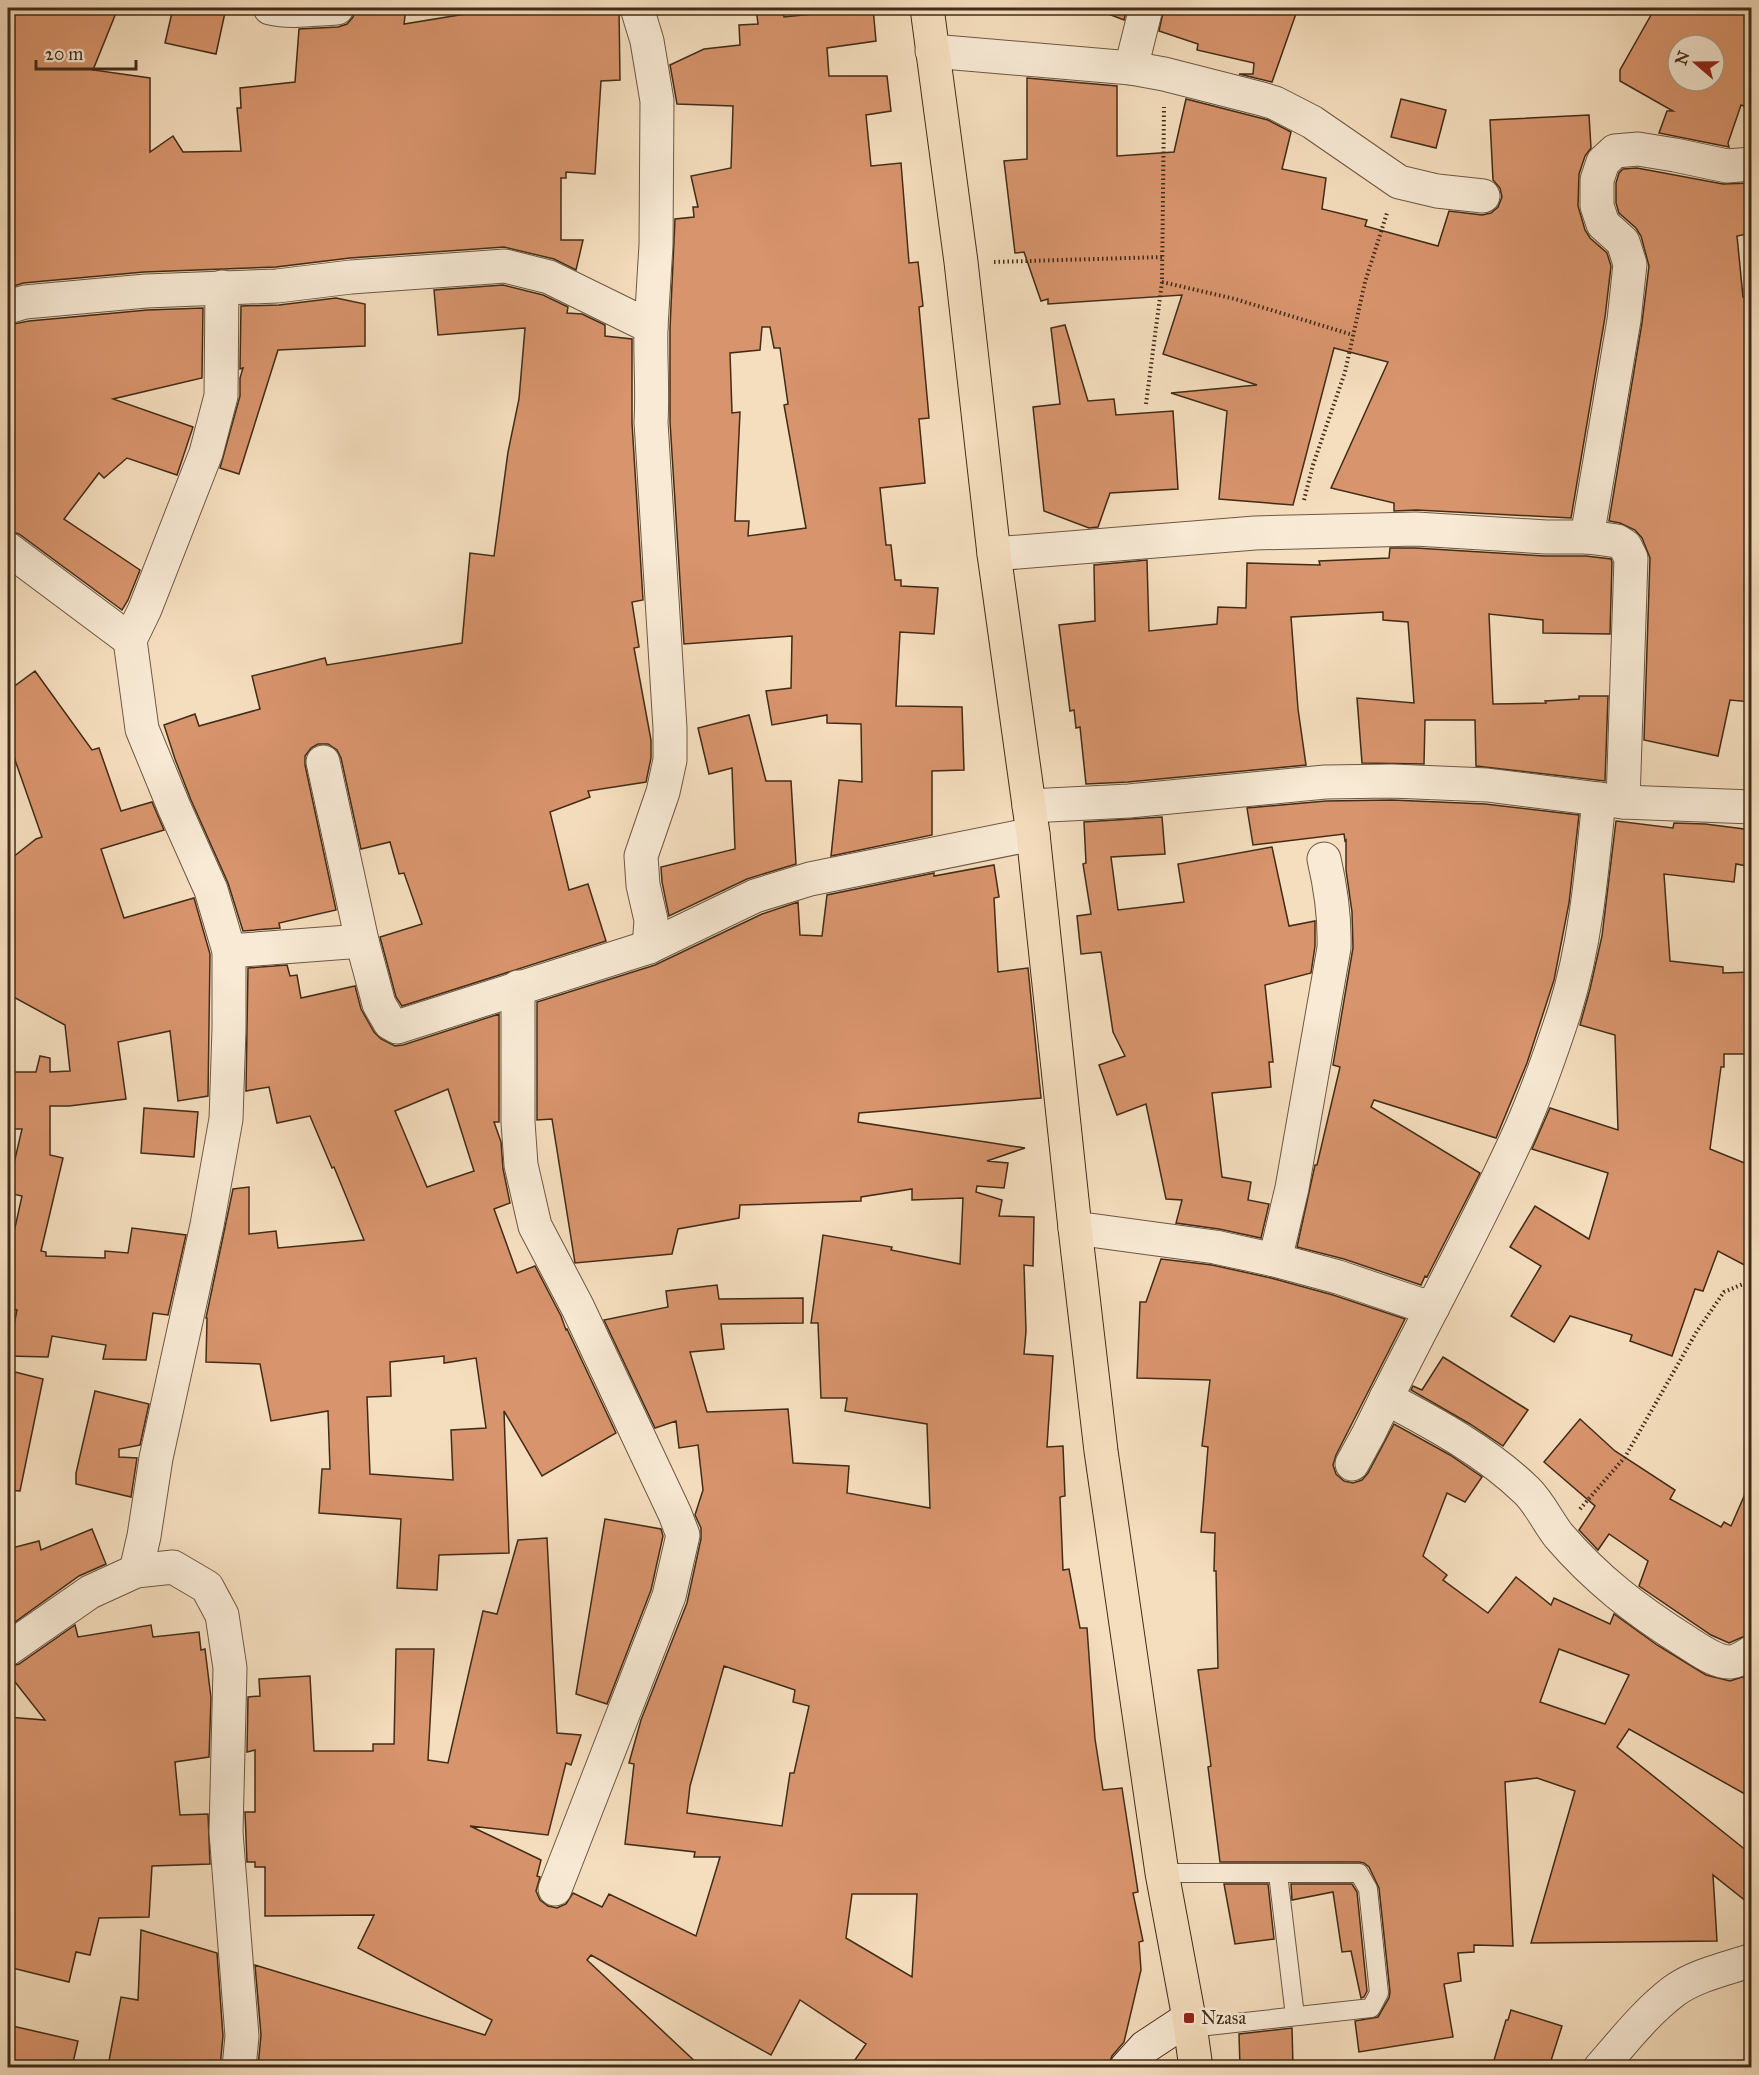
<svg xmlns="http://www.w3.org/2000/svg" width="1759" height="2075" viewBox="0 0 1759 2075" font-family="'IM FELL Great Primer',serif">
<rect width="100%" height="100%" fill="#f5debe"/>
<filter id="stains"><feTurbulence type="fractalNoise" baseFrequency=".00333" numOctaves="4"/><feColorMatrix values="0 0 0 0 .2 0 0 0 0 .09 0 0 0 0 .02 0 0 0 .5 -.17"/></filter>
<radialGradient id="worn" r=".72"><stop offset=".6" stop-color="#630" stop-opacity="0"/><stop offset="1" stop-color="#630" stop-opacity=".3"/></radialGradient>
<g fill="#d8946c" stroke="#412c18" stroke-width="1.5" fill-rule="evenodd">
<polygon points="8,8 118,8 93,70 150,78 150,152 173,136 183,152 241,151 237,108 241,108 240,88 295,82 299,29 338,27 347,24 353,17 356,8 406,8 404,24 471,13 471,8 619,8 620,80 601,81 595,174 566,172 566,178 561,178 561,240 583,240 576,270 554,259 504,247 350,258 276,267 144,272 23,283 8,288"/>
<polygon points="173,8 226,8 216,54 165,43"/>
<path d="M756 8H783L784 17 873 8 876 41 827 48 829 76H887L891 111 866 115 871 166 901 163 909 263 918 262 923 306 919 307 929 418 919 419 925 483 880 488 886 545H891L895 580H901V586L938 588 934 634 900 632 896 706 962 707 964 770 932 771V835L831 856 839 780 862 782 861 724 827 723V715L772 725 766 691 791 688 792 636 684 644 670 422V328L675 219 694 217 693 207H698L691 176 731 168 733 106 677 104 670 65 704 49 740 45 739 25 758 24ZM762 327H770L774 348H780L788 404 784 405 806 528 748 536 749 521H735L740 412 732 413 730 353 760 350Z"/>
<polygon points="1103,8 1127,8 1124,20 1103,12"/>
<polygon points="1164,8 1298,8 1272,82 1239,74 1253,74 1254,63 1197,50 1198,44 1159,31"/>
<path d="M1655 8H1752V109L1741 105 1728 143 1729 147 1659 133 1667 111H1673L1620 81V70ZM1678 45H1714V81H1678Z"/>
<polygon points="1027,78 1117,86 1117,156 1174,152 1186,99 1268,120 1291,132 1282,169 1326,178 1322,209 1367,220 1365,226 1438,246 1449,211 1482,215 1491,213 1498,207 1502,197 1500,188 1493,180 1490,120 1589,115 1591,148 1585,156 1579,174 1578,206 1585,230 1590,238 1607,253 1611,266 1605,317 1571,518 1417,510 1394,511 1394,503 1331,488 1388,362 1334,348 1293,505 1219,499 1227,411 1171,393 1257,385 1163,354 1182,295 1048,304 1048,299 1041,301 1024,252 1015,253 1004,161 1027,159"/>
<polygon points="1401,99 1446,110 1436,148 1391,137"/>
<polygon points="1637,168 1723,184 1752,183 1752,233 1737,236 1743,297 1752,295 1752,380 1746,381 1752,413 1752,702 1730,700 1718,756 1644,740 1650,558 1642,538 1635,530 1620,523 1609,521 1642,323 1649,266 1641,236 1636,228 1619,213 1616,203 1616,183 1619,173 1623,169"/>
<polygon points="503,285 543,295 568,307 567,313 582,314 605,325 605,336 632,339 632,423 643,600 632,602 639,647 634,648 651,740 651,758 646,782 588,791 590,797 550,812 569,890 588,884 606,941 402,1006 396,997 380,937 422,924 404,873 399,874 390,842 361,849 341,758 337,750 328,744 318,744 311,748 305,756 305,765 336,910 279,923 280,928 243,931 228,883 191,800 175,759 164,725 195,714 199,726 260,709 252,676 325,658 327,665 462,643 470,553 494,556 508,452 519,399 525,328 438,335 434,290"/>
<polygon points="336,298 365,304 365,346 278,350 239,474 220,468 240,396 240,378 243,368 240,369 241,306 279,305"/>
<polygon points="203,308 202,378 113,399 193,427 177,475 127,458 104,478 99,473 64,519 140,570 128,600 122,610 19,534 8,531 8,325 29,321 147,310"/>
<polygon points="1065,325 1088,401 1114,399 1116,415 1173,411 1178,489 1110,493 1098,527 1089,528 1044,511 1033,407 1060,404 1051,328"/>
<polygon points="1390,548 1416,548 1545,556 1586,556 1611,559 1612,562 1610,634 1543,633 1543,620 1489,614 1493,704 1546,703 1545,701 1579,699 1579,696 1608,696 1605,781 1476,766 1475,720 1425,720 1424,764 1362,763 1357,698 1414,703 1408,622 1383,620 1383,612 1291,617 1298,709 1306,765 1128,782 1086,784 1080,727 1076,728 1074,710 1070,711 1059,625 1095,621 1094,565 1147,560 1149,631 1217,624 1218,607 1246,608 1247,563 1320,565 1319,561 1389,558"/>
<polygon points="35,671 92,750 99,748 121,811 152,802 164,830 101,849 124,918 194,898 210,954 208,1096 178,1101 170,1031 118,1042 126,1099 69,1106 50,1106 50,1155 63,1158 41,1251 46,1252 46,1256 105,1258 105,1251 128,1253 132,1228 186,1235 168,1315 153,1313 146,1360 103,1359 106,1345 52,1336 48,1357 8,1356 17,1310 8,1309 8,1259 22,1196 8,1193 8,1189 22,1129 8,1129 8,1072 36,1072 40,1056 50,1058 50,1072 70,1071 65,1025 8,994 8,861 36,839 42,837 8,740 8,691"/>
<polygon points="749,715 766,781 791,781 796,864 747,879 669,916 662,882 661,867 735,849 732,768 709,774 698,728"/>
<polygon points="1392,800 1485,804 1579,815 1569,903 1554,980 1527,1063 1496,1138 1374,1100 1371,1107 1480,1173 1427,1277 1425,1276 1421,1285 1344,1259 1297,1247 1315,1165 1317,1165 1340,1067 1333,1065 1353,948 1352,912 1346,870 1346,840 1345,841 1344,834 1253,845 1247,808 1326,801"/>
<polygon points="1162,817 1165,854 1111,857 1118,910 1184,902 1178,864 1272,847 1289,926 1315,921 1315,946 1311,973 1265,985 1273,1062 1269,1062 1271,1087 1212,1093 1222,1177 1251,1182 1248,1200 1269,1204 1261,1238 1219,1229 1176,1223 1182,1200 1166,1199 1146,1104 1117,1115 1099,1065 1125,1056 1113,1032 1101,952 1081,954 1077,916 1091,914 1083,864 1086,863 1084,822"/>
<polygon points="1616,821 1673,828 1674,823 1705,824 1752,830 1752,867 1736,864 1734,882 1664,874 1670,961 1723,967 1723,973 1752,972 1752,1054 1724,1054 1724,1067 1721,1067 1710,1149 1752,1166 1752,1269 1718,1251 1703,1291 1695,1289 1672,1356 1630,1341 1632,1335 1570,1316 1554,1342 1511,1316 1541,1266 1510,1247 1535,1206 1589,1239 1608,1173 1532,1149 1550,1108 1618,1130 1615,1035 1580,1025 1590,989 1602,936"/>
<path d="M994 865 999 897 994 898 998 972 1028 968 1041 1098 859 1113 858 1122 1025 1148 987 1161 1008 1163 1004 1188 977 1186 976 1192 1002 1200 999 1216 1034 1217 1033 1266 1024 1265 1026 1331 1024 1354 1053 1356 1047 1447 1063 1446 1065 1496 1060 1497 1063 1570 1069 1569 1080 1628H1087L1095 1739 1103 1790 1122 1788 1138 1892 1133 1893 1143 1941 1139 1942 1141 1970 1124 2042 1112 2056 1108 2067H850L866 2044 800 2000 771 2055 591 1955 587 1960 701 2067H258L261 2035 255 1965 485 2035 492 2020 358 1948 374 1915 265 1916V1867H255V1862H247L245 1812H255V1750L247 1752 248 1697 260 1696 259 1679 310 1676 314 1751H373V1744H394L396 1649H434L428 1760 448 1763 483 1611 497 1614 518 1540 547 1538 557 1733 581 1735 571 1765 566 1763 548 1835 470 1826 541 1860 537 1876 540 1877 536 1891 540 1900 548 1906 557 1908 566 1904 573 1893 602 1907 609 1894 696 1936 720 1857H694L695 1852 625 1844 634 1764 629 1763 641 1720 687 1603 701 1539V1528L695 1515 703 1490 698 1445 679 1448 676 1421 655 1428 604 1320 668 1307 666 1291 717 1285 719 1299 803 1298V1323L721 1324 724 1349 690 1352 707 1412 788 1409 793 1463 849 1466 847 1493 930 1508 927 1424 845 1411 847 1398H821L818 1323H811L823 1235 892 1247 891 1250 960 1264 963 1198 912 1200V1189L861 1197V1201L740 1205 739 1218 678 1229 672 1254 575 1263 552 1119 537 1120V1002L655 965 762 914 798 902 800 935 822 936 827 895 934 873V876ZM724 1666 795 1690 793 1702 809 1706 794 1773H790L782 1826 687 1813 690 1786ZM852 1894H917L912 1977 846 1938Z"/>
<path d="M287 965 290 976 297 975 301 998 355 986 361 1009 374 1032 381 1039 395 1046 403 1045 499 1014V1122H494L501 1142 503 1169 510 1203 494 1209 517 1273 535 1266 561 1316 566 1330 567 1329 616 1433 542 1476 504 1411 509 1553 439 1555 437 1590 397 1588 401 1519 319 1513 322 1469H330L328 1411 271 1421 260 1364 206 1362 207 1318H206L233 1189 249 1187V1234L276 1231 278 1248 364 1240 334 1167 332 1168 310 1116 277 1123 269 1087 246 1091 248 968ZM448 1089 474 1171 427 1187 395 1111ZM444 1356V1363L476 1358 486 1428 451 1430 453 1480 370 1474 367 1397 391 1396 390 1362Z"/>
<polygon points="144,1108 198,1112 194,1157 141,1153"/>
<path d="M1161 1259 1212 1265 1271 1278 1333 1295 1405 1319 1336 1455 1333 1465 1336 1474 1344 1481 1353 1483 1362 1480 1368 1473 1394 1424 1450 1455 1482 1477 1465 1502 1447 1493 1423 1556 1447 1575 1443 1580 1488 1613 1516 1577 1551 1605 1554 1598 1610 1624 1614 1614 1657 1645 1706 1675 1730 1681 1752 1674V1798L1629 1729 1617 1747 1752 1855V1906L1713 1875 1717 1941 1531 1943 1575 1791 1537 1778 1505 1782 1513 1946 1474 1945V1952L1458 1953 1461 1981 1444 1984 1453 2037 1359 2052 1355 2021 1378 2017 1389 1998 1390 1992 1379 1888 1369 1867 1364 1863 1359 1862H1220L1208 1767 1211 1766 1198 1670 1218 1668 1216 1571H1214L1215 1533 1201 1532 1208 1447 1202 1446 1210 1380 1137 1378 1140 1302H1146ZM1559 1649 1629 1675 1605 1724 1540 1702Z"/>
<polygon points="1443,1357 1528,1410 1503,1446 1470,1424 1411,1390 1413,1386 1422,1390"/>
<polygon points="15,1372 43,1379 20,1491 8,1490 8,1407"/>
<polygon points="95,1391 149,1404 140,1445 119,1449 119,1457 137,1458 131,1497 76,1484 76,1473"/>
<polygon points="1580,1419 1615,1451 1675,1490 1670,1499 1721,1527 1724,1522 1731,1526 1752,1478 1752,1633 1729,1643 1711,1635 1639,1586 1648,1561 1609,1534 1598,1550 1579,1530 1595,1506 1544,1462"/>
<polygon points="605,1519 661,1529 663,1536 651,1590 607,1704 576,1694"/>
<polygon points="92,1529 106,1564 79,1576 8,1627 8,1549 39,1541 41,1550"/>
<polygon points="75,1625 78,1637 151,1625 153,1637 199,1632 201,1650 205,1649 211,1698 209,1757 175,1762 180,1815 208,1814 210,1864 152,1866 149,1917 99,1918 90,1955 76,1952 69,1982 8,1967 8,1717 45,1720 8,1673 8,1667 19,1664"/>
<polygon points="1224,1884 1268,1884 1274,1939 1235,1944"/>
<polygon points="1291,1884 1352,1884 1357,1892 1367,1991 1364,1997 1361,1998 1351,1951 1342,1952 1333,1892 1292,1900"/>
<polygon points="141,1930 217,1953 223,2036 220,2067 142,2067 109,2061 121,1997 138,2000"/>
<polygon points="1511,2010 1562,2026 1549,2067 1492,2067 1506,2020 1508,2020"/>
<polygon points="8,2025 78,2041 72,2067 8,2067"/>
<polygon points="1292,2028 1293,2067 1240,2067 1239,2034"/>
</g>
<g fill="none" stroke-linecap="round" stroke-linejoin="round">
<g stroke="#6e5842" stroke-width="20">
<g id="service">
<polyline points="1162,1873 1359,1873 1368,1889 1379,1993 1371,2008 1190,2028"/>
<polyline points="1278,1874 1295,2016"/>
</g>
</g>
<g stroke="#6e5842" stroke-width="35">
<g id="minor">
<path d="M270 8C291 13 315 9 337 8"/>
<polyline points="637,8 647,41 657,101 656,245 651,327"/>
<polyline points="932,51 1131,68 1164,74 1262,99 1275,103 1312,122 1399,182 1437,191 1483,196"/>
<polyline points="1131,68 1146,8"/>
<path d="M8 307 25 302 146 291 277 286 351 277 505 266 549 277 651 327C650 359 653 390 651 422L670 728V760L663 792 641 856 643 885 651 920 649 947"/>
<polyline points="1587,537 1624,320 1630,264 1623,242 1603,224 1597,206 1597,180 1603,162 1615,151 1638,149 1675,155 1727,166 1752,164"/>
<polyline points="8,549 130,640"/>
<polyline points="994,554 1255,533 1416,529 1546,537 1587,537 1603,539 1617,541 1625,546 1631,558 1623,802"/>
<polyline points="323,762 362,941 379,1004 390,1023 397,1027 649,947 755,896 810,879 1033,834"/>
<polyline points="1029,806 1129,801 1325,782 1392,781 1487,785 1623,802 1752,807"/>
<polyline points="229,951 362,941"/>
<polyline points="518,987 518,1122 521,1165 535,1226 578,1308 675,1514 683,1535 669,1596 555,1889"/>
<polyline points="1075,1228 1215,1247 1275,1260 1338,1277 1415,1303 1433,1307"/>
<path d="M1275 1260 1292 1188 1334 948C1335 917 1331 889 1324 859"/>
<path d="M1386 1398C1435 1424 1487 1452 1527 1491 1540 1504 1548 1522 1559 1536 1597 1580 1636 1610 1685 1641 1698 1649 1716 1663 1731 1662 1738 1661 1746 1656 1752 1652"/>
<path d="M1352 1464 1369 1433C1418 1331 1475 1232 1521 1129 1538 1090 1552 1050 1565 1010 1586 942 1592 870 1599 799"/>
<polyline points="136,1571 144,1536 156,1458 207,1225 226,1119 229,1029 229,951 211,890 174,807 142,729 130,640 145,609 206,453 221,396 222,287"/>
<polyline points="8,1649 90,1592 136,1571 173,1567 207,1587 222,1615 230,1668 226,1832 242,2036 239,2068"/>
<path d="M1600 2068C1623 2042 1646 2012 1674 1991 1696 1975 1726 1969 1752 1960"/>
</g>
</g>
<g stroke="#412c18" stroke-width="35">
<polyline id="secondary" points="1126,2068 1145,2047 1189,2018"/>
</g>
<g stroke="#412c18" stroke-width="35">
<polyline id="primary" points="927,8 961,262 994,554 1033,834 1075,1228 1101,1451 1162,1873 1189,2018 1196,2068"/>
</g>
<g stroke="#412c18" stroke-width="4" stroke-dasharray="1.5 3" stroke-linecap="butt">
<polyline points="994,262 1162,257"/>
<polyline points="1162,282 1235,299 1353,335"/>
<polyline points="1146,404 1162,282 1164,107"/>
<polyline points="1304,500 1313,465 1345,372 1365,282 1387,213"/>
<polyline points="1580,1509 1625,1457 1697,1331 1724,1292 1743,1284 1752,1286"/>
</g>
<use href="#service" stroke="#f8ead5" stroke-width="18"/>
<use href="#minor" stroke="#f8ead5" stroke-width="33"/>
<use href="#secondary" stroke="#f8ead5" stroke-width="33"/>
<use href="#primary" stroke="#f5debe" stroke-width="33"/>
</g>
<rect fill="#8f2418" stroke="#f8ead5" stroke-width="2" x="1183" y="2012" width="12" height="12" rx="3"/>
<g text-anchor="middle" stroke-width="5" stroke-linejoin="round" paint-order="stroke">
<g font-size="18" fill="#412c18" stroke="#f8ead5" text-anchor="start">
<text x="1201" y="2024">Nzasa</text>
</g>
</g>
<rect width="1759" height="2075" fill="none" stroke="#f5debe" stroke-width="30"/>
<rect x="9" y="9" width="1741" height="2057" fill="none" stroke="#412c18" stroke-width="3"/>
<rect x="15" y="15" width="1729" height="2045" fill="none" stroke="#412c18" stroke-width="1.5"/>
<g transform="translate(1696 63) rotate(290)"><circle r="28" fill="#f8ead5" stroke="#af9e89" stroke-width="1.5"/>
<path d="M0-4.5L10 22L0 15L-10 22Z" fill="#8f2418"/>
<text y="-9" font-size="16" font-weight="bold" text-anchor="middle" fill="#412c18">N</text>
</g>
<path d="M36 60v9h100v-9" fill="none" stroke="#412c18" stroke-width="3"/>
<text x="45" y="60" font-size="18" fill="#412c18" stroke="#f8ead5" stroke-width="4.5" paint-order="stroke">20 m</text>
<rect width="100%" height="100%" filter="url(#stains)"/>
<rect width="100%" height="100%" fill="url(#worn)"/>
</svg>
